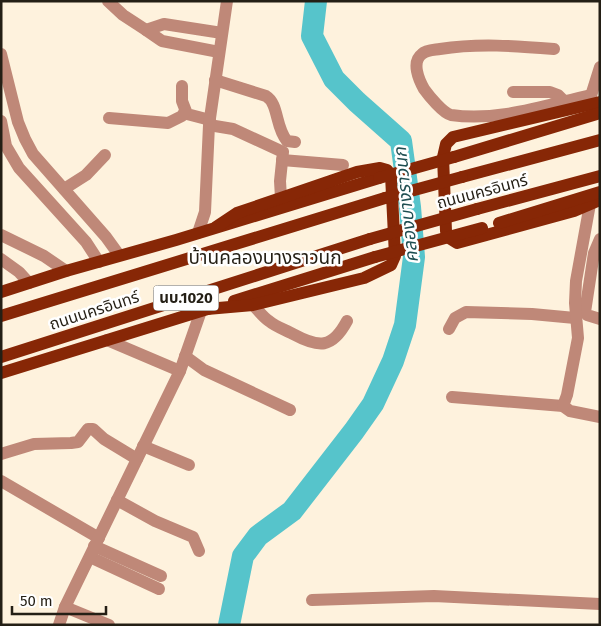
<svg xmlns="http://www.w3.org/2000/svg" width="601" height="626" viewBox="0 0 601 626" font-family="'Fira Sans','Noto Sans Thai',sans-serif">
<rect width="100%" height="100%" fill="#fef2dd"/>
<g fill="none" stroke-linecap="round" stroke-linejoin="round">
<polyline stroke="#56c4cb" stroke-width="22" points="229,625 243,556 258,536 292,511 354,431 373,404 393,361 405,325 414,257 410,207 401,141 357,102 334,79 312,36 316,1"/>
<g stroke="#bf8878" stroke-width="12">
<polyline points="108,1 123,15 146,30"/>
<path d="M554 49C516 46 478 43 440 49 434 50 426 50 422 54 411 62 419 80 424 89 429 96 443 113 451 115 498 122 546 105 591 95"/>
<polyline points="219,52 162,41 146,30 164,24 222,33"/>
<polyline points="1,54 18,122 25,139 33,154 106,237 119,255"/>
<path d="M215 80 266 96C279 104 275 127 287 141L295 142"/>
<polyline points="182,86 182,101 187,114 210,120"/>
<polyline points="513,92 550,92 558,95 564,101"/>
<polyline points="589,102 600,67"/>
<polyline points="109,118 168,123 182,116 185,111"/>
<polyline points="1,121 6,146 19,168 86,242 99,262"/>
<polyline points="209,125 233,129 283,152 280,181 281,198"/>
<polyline points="282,160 343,165"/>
<polyline points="64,189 86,175 105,155"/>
<polyline points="198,233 205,212 209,125 227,1"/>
<polyline points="1,235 44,256 66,271"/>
<polyline points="600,239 594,253 585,312 587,315 600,319"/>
<polyline points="1,259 19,272 29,283"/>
<path d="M253 305C258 310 263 317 269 321 276 327 286 330 293 334 319 348 332 349 347 321"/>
<polyline points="449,329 455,318 466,312 532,314 575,318"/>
<polyline points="107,340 180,371"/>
<polyline points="185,356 204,370 290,410"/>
<polyline points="452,397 563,406 570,411 600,417"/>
<polyline points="563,406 567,395 578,338 575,303 576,281 590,204"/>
<polyline points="143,446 189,465"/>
<polyline points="1,454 34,444 71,443 78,442 88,429 93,429 104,439 137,459"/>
<polyline points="1,481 99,538"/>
<polyline points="117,500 155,521 193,537 199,551"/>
<polyline points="94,546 161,576"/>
<polyline points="90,557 159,589"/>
<polyline points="312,600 434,596 600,604"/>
<polyline points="65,607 109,625"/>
<polyline points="59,625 65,607 180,371 201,311"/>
</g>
<g stroke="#872706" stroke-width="12">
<polyline points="600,102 453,137 446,144 443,157 446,231 449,238 457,243 574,211 600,200"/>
<polyline points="454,157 600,113"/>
<polyline points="462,177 600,140"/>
<polyline points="477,209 600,176"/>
<polyline points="499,223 600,192"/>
<polyline points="1,292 66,271 176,240 379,178"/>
<polyline points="234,301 375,257"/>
<polyline points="207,309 253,305 364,278 391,265 395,256 391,175 387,170 380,168 357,172 281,198 237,213 216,227"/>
<polyline points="1,316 385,198"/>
<polyline points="1,357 370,239"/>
<polyline points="1,373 214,307"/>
</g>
<g stroke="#872706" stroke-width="12">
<polyline points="379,178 454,157"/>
<polyline points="385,198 462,177"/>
<polyline points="370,239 477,209"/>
<polyline points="375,257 482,228"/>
</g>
</g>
<g text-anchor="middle" stroke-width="5" stroke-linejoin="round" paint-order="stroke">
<rect fill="#fff" stroke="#66625b" stroke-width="1" x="153.5" y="285.5" width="65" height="25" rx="4"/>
<g font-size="15" font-weight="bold" fill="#241f15">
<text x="186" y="303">นบ.1020</text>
</g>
<g font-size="16" fill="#241f15" stroke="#fff">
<text transform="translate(482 191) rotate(-15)" y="6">ถนนนครอินทร์</text>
<text transform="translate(94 310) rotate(-18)" y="6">ถนนนครอินทร์</text>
</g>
<g font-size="18" font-style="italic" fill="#1e4e51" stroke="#fff">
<text transform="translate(406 205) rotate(-96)" y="6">คลองบางราวนก</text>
</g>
<g font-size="19" fill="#241f15" stroke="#fff">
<text x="265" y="264">บ้านคลองบางราวนก</text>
</g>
</g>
<rect width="601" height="626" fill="none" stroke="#241f15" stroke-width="5"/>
<path d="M12 606v8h94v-8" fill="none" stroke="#241f15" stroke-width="2.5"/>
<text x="20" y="606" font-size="15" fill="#241f15" stroke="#ffffff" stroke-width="4" paint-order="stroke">50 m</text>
</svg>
